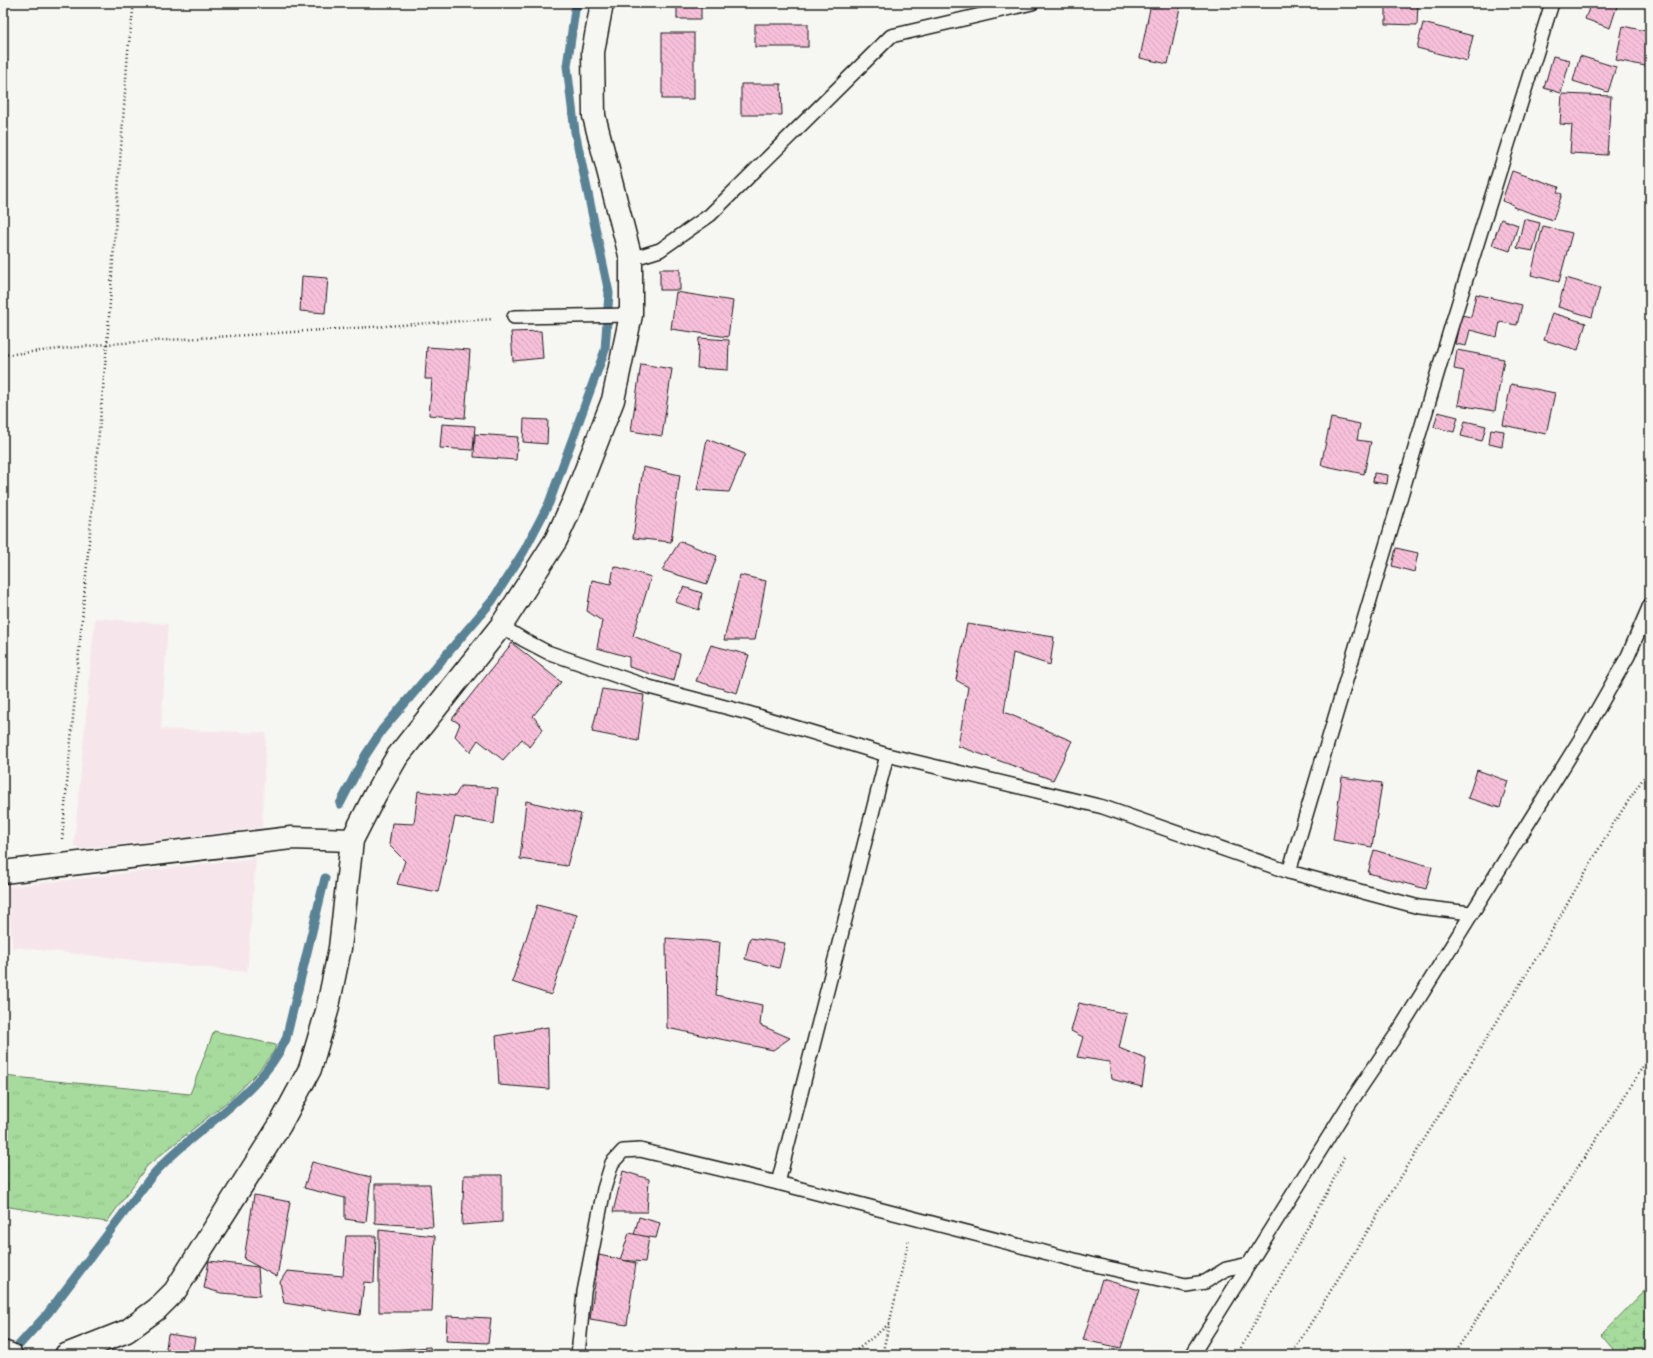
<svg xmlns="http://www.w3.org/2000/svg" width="1653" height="1358" viewBox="0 0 1653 1358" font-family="'Balsamiq Sans',sans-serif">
<defs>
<pattern id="grass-tufts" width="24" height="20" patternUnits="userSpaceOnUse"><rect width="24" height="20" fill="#a7db9d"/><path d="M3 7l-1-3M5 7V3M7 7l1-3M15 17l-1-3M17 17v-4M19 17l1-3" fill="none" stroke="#8fbb87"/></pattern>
<pattern id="wetland-marsh" width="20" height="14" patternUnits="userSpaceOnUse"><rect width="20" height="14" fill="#a7db9d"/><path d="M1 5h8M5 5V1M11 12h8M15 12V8" fill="none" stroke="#8fbb87"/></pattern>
<pattern id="building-back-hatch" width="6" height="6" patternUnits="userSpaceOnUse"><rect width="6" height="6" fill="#f7c0da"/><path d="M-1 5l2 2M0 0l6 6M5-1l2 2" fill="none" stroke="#d3a4ba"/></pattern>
</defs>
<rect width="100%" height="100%" fill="#f6f6f2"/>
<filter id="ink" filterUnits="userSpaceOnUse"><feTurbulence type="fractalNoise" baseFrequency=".025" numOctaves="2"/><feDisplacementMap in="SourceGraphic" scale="8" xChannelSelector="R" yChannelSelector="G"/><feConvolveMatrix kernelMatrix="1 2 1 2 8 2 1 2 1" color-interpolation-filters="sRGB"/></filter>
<g filter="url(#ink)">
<g fill="#f6e6eb">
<polygon points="95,618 168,624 161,729 266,733 262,828 79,849 74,845"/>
<polygon points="256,858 247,972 12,947 8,887"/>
</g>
<polygon fill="url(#grass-tufts)" stroke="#627c5c" points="214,1031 276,1045 274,1051 257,1073 233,1097 147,1166 107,1222 3,1206 3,1076 190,1094"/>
<polygon fill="url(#wetland-marsh)" stroke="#627c5c" points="1650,1285 1650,1355 1618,1355 1601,1335"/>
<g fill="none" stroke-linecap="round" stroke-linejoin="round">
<g stroke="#5a8295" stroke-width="9">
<polyline points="340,804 365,756 382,730 492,601 524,551 549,503 605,350 609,293 575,132 567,66 575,10 578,3"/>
<path d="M10 1355 48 1313 151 1177C193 1128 258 1099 286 1039L325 878"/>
</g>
</g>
<g fill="url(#building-back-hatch)" stroke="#1c1c1c">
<rect x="677" y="3" width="24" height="16"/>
<polygon points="1151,3 1181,3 1168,64 1140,58"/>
<polygon points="1386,3 1418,3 1417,25 1386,24"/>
<polygon points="1591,3 1618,3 1610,28 1585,19"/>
<polygon points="1423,23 1473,36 1467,61 1417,48"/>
<rect x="755" y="24" width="53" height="23"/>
<polygon points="1623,26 1650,32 1650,67 1616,60"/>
<rect x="662" y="33" width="32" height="66"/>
<polygon points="1553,56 1570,60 1561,93 1544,88"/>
<polygon points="1580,56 1616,67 1608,92 1573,81"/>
<polygon points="741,84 781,84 782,115 741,115"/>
<polygon points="1562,94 1611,96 1607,155 1570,153 1572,125 1560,124"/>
<polygon points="1512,171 1559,187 1557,192 1562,194 1553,220 1513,207 1514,205 1502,201"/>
<polygon points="1501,219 1518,225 1510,251 1492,245"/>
<polygon points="1524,219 1540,223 1533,251 1517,248"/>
<polygon points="1543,226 1572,233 1559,282 1531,275"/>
<rect x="660" y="269" width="20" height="21"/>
<polygon points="302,276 328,278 325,313 300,311"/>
<polygon points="1566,278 1600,288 1592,317 1558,307"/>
<polygon points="676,292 733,301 728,337 671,329"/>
<polygon points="1476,294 1522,305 1517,325 1500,322 1497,337 1470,330 1466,346 1455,344 1461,315 1471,317"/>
<polygon points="1552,313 1586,323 1578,350 1544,340"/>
<polygon points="541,331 543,358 513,361 511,332"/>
<polygon points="699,338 729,340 728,370 697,368"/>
<polygon points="427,347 470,350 465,418 429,415 432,379 425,379"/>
<polygon points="1457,350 1504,359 1495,411 1458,405 1464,371 1454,369"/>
<polygon points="641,364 672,369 662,436 631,431"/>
<polygon points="1511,384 1555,393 1546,434 1503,425"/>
<polygon points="1438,412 1458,417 1454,432 1434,427"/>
<polygon points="1331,418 1360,424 1357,440 1371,442 1364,474 1321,465"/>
<polygon points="524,419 548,420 547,444 523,442"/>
<polygon points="1465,421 1486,426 1482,441 1461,436"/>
<polygon points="442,424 475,426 473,450 440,448"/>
<polygon points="1491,429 1504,431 1502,447 1489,444"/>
<polygon points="475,434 518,437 516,460 474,457"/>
<polygon points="707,439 745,454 729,492 697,490"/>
<polygon points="643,467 680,475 671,542 633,538"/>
<polygon points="1374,473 1388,475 1387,484 1373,482"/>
<polygon points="680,541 717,556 707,584 662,570"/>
<polygon points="1396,548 1418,553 1414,572 1392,566"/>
<polygon points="614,566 651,577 633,636 680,654 674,681 629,667 629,657 597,648 602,621 587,611 592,580 611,584"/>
<polygon points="740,575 766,581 755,640 724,640"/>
<polygon points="684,587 702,593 699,610 675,602"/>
<polygon points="967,624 1054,637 1050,665 1013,653 1004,712 1072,741 1053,780 958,746 968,687 956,680"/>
<polygon points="512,643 561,682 533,716 543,729 529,747 522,739 503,760 478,740 470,752 455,736 460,724 452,719"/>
<polygon points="711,645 749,655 737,693 696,681"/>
<polygon points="602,689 644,695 638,741 592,732"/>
<polygon points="1477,770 1508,781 1500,808 1468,798"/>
<polygon points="1342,777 1382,783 1372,847 1333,840"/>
<polygon points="461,786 498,788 494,824 455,817 438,892 397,884 405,861 389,845 392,823 414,824 418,791 455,796"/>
<polygon points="526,801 581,814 567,866 520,859"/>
<polygon points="1374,850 1432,867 1426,889 1368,873"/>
<polygon points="537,905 577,915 551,995 512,982"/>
<polygon points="666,938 720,942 716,995 762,1005 760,1025 790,1038 773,1050 667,1028"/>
<polygon points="750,938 785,943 779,968 745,959"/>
<polygon points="1079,1003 1127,1014 1119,1048 1146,1059 1142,1087 1111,1079 1109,1062 1077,1057 1083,1037 1071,1031"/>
<polygon points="548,1027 549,1089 499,1085 496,1036"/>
<polygon points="312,1162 371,1177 366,1222 345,1219 345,1198 304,1188"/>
<polygon points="623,1171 649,1179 647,1212 613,1212"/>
<polygon points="464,1175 502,1175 502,1222 462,1225"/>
<polygon points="375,1184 430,1184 433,1227 375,1223"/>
<polygon points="254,1195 290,1202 277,1277 244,1259"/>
<polygon points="639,1217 660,1223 656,1238 634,1235"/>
<polygon points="379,1230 435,1236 432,1312 379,1312"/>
<polygon points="629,1233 649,1237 645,1262 620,1260"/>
<polygon points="346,1236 376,1236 374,1283 364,1282 360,1315 284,1303 280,1282 287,1271 343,1276"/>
<polygon points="599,1255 636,1263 627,1325 590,1319"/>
<polygon points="209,1261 258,1267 260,1296 221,1293 204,1288"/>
<polygon points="1102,1279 1140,1290 1121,1348 1083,1340"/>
<polygon points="447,1316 491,1318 488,1343 446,1341"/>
<polygon points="168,1334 195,1338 192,1355 165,1355"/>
<polygon points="430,1347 432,1355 375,1355 374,1351"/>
</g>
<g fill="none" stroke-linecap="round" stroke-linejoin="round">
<g stroke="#1c1c1c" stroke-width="16">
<g id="lane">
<polyline points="631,259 660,250 710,215 891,36 1032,3"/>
<polyline points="514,317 631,315"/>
<polyline points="501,626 524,640 547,652 649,687 748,713 887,755 1103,807 1289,872 1419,907 1471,913"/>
<polyline points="1289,872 1452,324 1552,3"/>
<polyline points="778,1183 887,755"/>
<polyline points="578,1355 584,1292 604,1189 612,1163 623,1151 640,1150 778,1183 1090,1264 1186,1285 1205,1282 1226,1269 1249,1264 1348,1106 1398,1032 1583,735 1628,656 1650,605"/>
<polyline points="1192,1355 1249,1264"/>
</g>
</g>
<g stroke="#1c1c1c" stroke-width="25">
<g id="street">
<polyline points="3,872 291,838 352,840"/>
<polyline points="3,1352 11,1355"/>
<polyline points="66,1355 127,1331 157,1309 175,1291 280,1125 310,1069 327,1011 340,948 352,840 375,795 397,757 501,626 556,540 575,498 613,400 631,315 631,259 594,116 593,52 602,3"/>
</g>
</g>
<g stroke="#1c1c1c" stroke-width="2.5" stroke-dasharray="1 3" stroke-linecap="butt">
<polyline points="3,355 107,344 493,319"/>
<polyline points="62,839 107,344 128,51 134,3"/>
<polyline points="851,1355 889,1324"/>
<polyline points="882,1355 909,1239"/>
<polyline points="1237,1355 1330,1187 1344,1157"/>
<polyline points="1291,1355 1535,960 1612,826 1650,768"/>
<polyline points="1453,1355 1618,1107 1650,1055"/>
</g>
<use href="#lane" stroke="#f6f6f2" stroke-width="13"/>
<use href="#street" stroke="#f6f6f2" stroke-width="22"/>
</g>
</g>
<rect width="1653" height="1358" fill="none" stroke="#f6f6f2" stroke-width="16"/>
<rect x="8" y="8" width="1637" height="1342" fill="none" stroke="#1c1c1c" stroke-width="1.5" filter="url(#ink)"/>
</svg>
